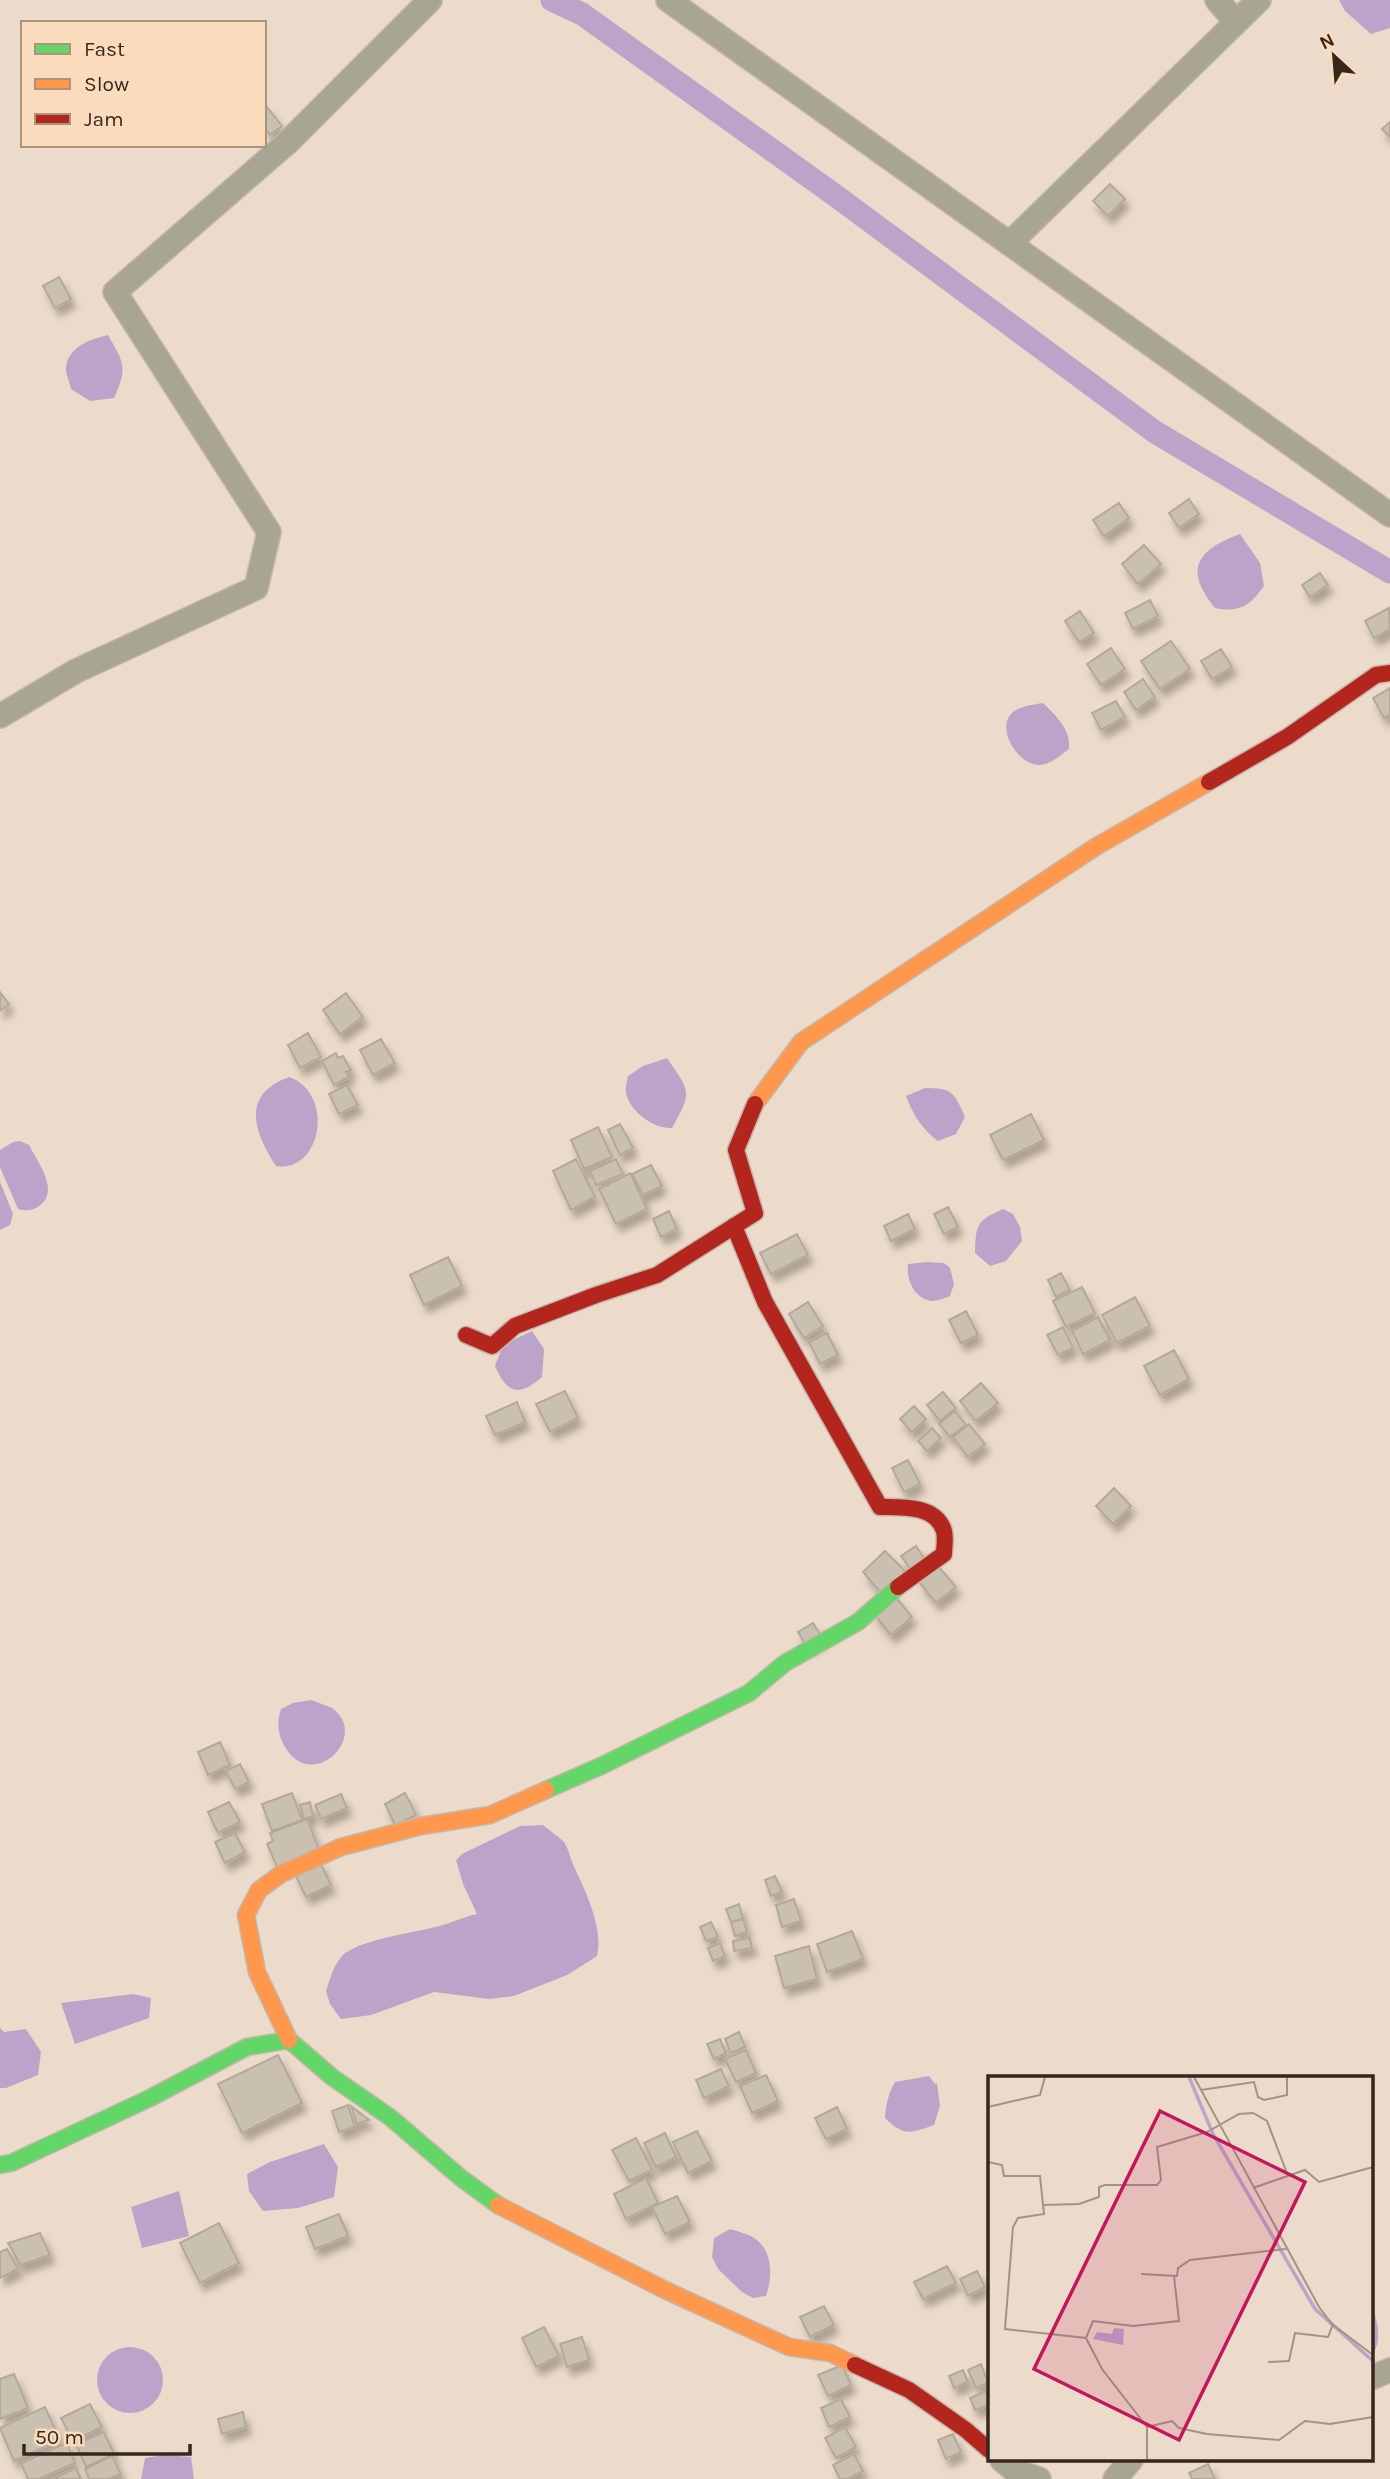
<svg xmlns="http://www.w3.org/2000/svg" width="1390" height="2479" viewBox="0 0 1390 2479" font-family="Karla,sans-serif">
<defs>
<filter id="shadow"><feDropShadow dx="4.5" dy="8" stdDeviation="3.5" flood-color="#0004"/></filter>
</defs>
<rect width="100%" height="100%" fill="#ecdbca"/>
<g fill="#bda3c9">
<polygon points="1339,0 1390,0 1390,28 1371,34 1345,11"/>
<path d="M108 335C124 363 128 368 114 398L90 401 71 389C70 383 65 373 66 367 69 346 91 339 108 335Z"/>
<path d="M1240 534 1260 563 1264 586C1250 606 1239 613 1215 608 1183 569 1197 550 1240 534Z"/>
<path d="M1043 703C1056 716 1071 729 1069 749 1061 755 1051 764 1040 765 1019 766 995 729 1012 713 1020 706 1032 705 1043 703Z"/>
<path d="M667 1058C690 1092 693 1091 672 1128 654 1129 630 1112 626 1093 625 1089 627 1081 628 1076L643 1066Z"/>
<path d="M289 1077C335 1093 322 1173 276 1166 254 1132 240 1095 289 1077Z"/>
<path d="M925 1088C952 1088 954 1092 965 1117L956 1134 938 1141C921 1128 914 1116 906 1096Z"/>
<path d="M20 1141 29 1145C37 1161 61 1192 39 1206 33 1211 25 1211 18 1209L0 1167V1150L13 1142Z"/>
<polygon points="0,1182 13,1214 10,1225 0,1230"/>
<path d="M1003 1209 1013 1214 1020 1227 1022 1241 1006 1261 990 1266 975 1253C976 1225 976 1221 1003 1209Z"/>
<path d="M927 1262 944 1263 950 1268 954 1284 950 1296C945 1298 938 1301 932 1301 914 1299 906 1279 908 1264Z"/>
<path d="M532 1331 544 1349 542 1377C519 1397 507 1394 495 1366L503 1345Z"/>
<path d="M311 1700C318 1703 326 1705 332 1708 370 1735 315 1791 287 1750 278 1737 276 1724 281 1709L293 1703Z"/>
<path d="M543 1825C549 1830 558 1836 564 1842 568 1848 570 1856 572 1862 584 1889 604 1926 597 1956L567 1975 514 1996 489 1999 434 1992 371 2015 341 2019 330 2004 326 1991C330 1980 333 1966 342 1956 357 1940 413 1933 435 1927 450 1924 462 1917 477 1914L463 1884 456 1860 462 1854 520 1826Z"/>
<polygon points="133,1994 151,1998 149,2018 75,2044 61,2003"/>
<polygon points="0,2028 4,2032 26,2029 41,2052 38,2075 6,2088 0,2088"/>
<path d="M929 2076 935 2084 937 2083 940 2106 934 2125C911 2133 904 2137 885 2118 886 2105 888 2094 895 2082Z"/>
<polygon points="324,2144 338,2167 334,2197 298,2208 263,2211 249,2191 247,2174 270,2162"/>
<polygon points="179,2191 189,2236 142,2248 131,2207"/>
<path d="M730 2229C740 2232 753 2235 760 2243 773 2257 772 2279 766 2296L753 2298 742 2292 718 2269 712 2257 714 2238Z"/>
<path d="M1371 2305C1378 2321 1383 2342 1371 2356Z"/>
<circle cx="130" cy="2380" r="33"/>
<polygon points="164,2455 191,2457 194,2479 141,2479 145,2458"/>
</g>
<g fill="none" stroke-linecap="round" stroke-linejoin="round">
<polyline stroke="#bda3c9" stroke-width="23" points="552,0 582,14 836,196 1155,432 1390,572"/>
</g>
<g fill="#cac0b1" stroke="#b3a89a" stroke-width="2" filter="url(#shadow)">
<polygon points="267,107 282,126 270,135 264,127 264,109"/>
<polygon points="1390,122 1390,137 1382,129"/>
<polygon points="1110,184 1125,199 1108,216 1093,201"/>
<polygon points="59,277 71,299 55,308 43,286"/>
<polygon points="1189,499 1199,514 1179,528 1169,513"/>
<polygon points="1119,503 1129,518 1104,536 1093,520"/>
<polygon points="1144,545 1161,564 1138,584 1122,564"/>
<polygon points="1320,573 1328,585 1310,597 1302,585"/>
<polygon points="1150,600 1158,616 1133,629 1125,613"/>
<polygon points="1389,608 1390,629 1374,638 1365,621"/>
<polygon points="1080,611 1094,633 1079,642 1065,621"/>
<polygon points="1171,641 1190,669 1160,689 1141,661"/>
<polygon points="1111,648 1125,669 1101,685 1087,664"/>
<polygon points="1221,649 1232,667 1212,679 1201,661"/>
<polygon points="1143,679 1155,697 1136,710 1124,692"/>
<polygon points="1390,688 1390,715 1384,718 1373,698"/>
<polygon points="1116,701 1125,717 1101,730 1092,713"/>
<polygon points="0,992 9,1004 0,1011"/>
<polygon points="346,993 363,1017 340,1034 323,1010"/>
<polygon points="308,1033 321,1057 300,1068 288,1045"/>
<polygon points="381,1039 395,1063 373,1075 360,1050"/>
<polygon points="336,1053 338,1058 343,1056 351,1070 346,1072 349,1077 334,1085 322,1061"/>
<polygon points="347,1085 358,1105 339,1114 329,1094"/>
<polygon points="1031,1114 1044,1140 1003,1160 990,1135"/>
<polygon points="620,1124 633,1148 620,1155 608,1130"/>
<polygon points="598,1127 612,1157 584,1169 571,1140"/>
<polygon points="576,1159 595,1197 571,1210 553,1171"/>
<polygon points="616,1159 623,1174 596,1185 590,1171"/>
<polygon points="651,1165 662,1186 643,1195 632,1174"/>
<polygon points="630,1173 647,1209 616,1224 599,1189"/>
<polygon points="948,1207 958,1227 944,1234 934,1214"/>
<polygon points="669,1211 677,1229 661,1237 653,1219"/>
<polygon points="908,1214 915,1229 891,1241 884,1226"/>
<polygon points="797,1234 808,1255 771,1274 760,1253"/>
<polygon points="448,1257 462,1286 424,1305 410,1275"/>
<polygon points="1061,1273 1070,1290 1056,1297 1048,1280"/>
<polygon points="1082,1287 1095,1313 1066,1327 1053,1301"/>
<polygon points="1135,1297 1150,1326 1117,1343 1102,1315"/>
<polygon points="808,1302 823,1326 804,1338 789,1314"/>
<polygon points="966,1311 978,1335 961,1343 949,1320"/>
<polygon points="1098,1317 1110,1340 1083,1354 1072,1331"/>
<polygon points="1063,1327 1073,1348 1058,1355 1047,1335"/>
<polygon points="827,1333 838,1355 820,1364 809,1342"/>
<polygon points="1174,1350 1189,1379 1160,1395 1144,1366"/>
<polygon points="981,1383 998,1403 976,1421 960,1401"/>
<polygon points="565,1391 578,1418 550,1432 536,1404"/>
<polygon points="943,1392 956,1408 940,1421 927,1405"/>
<polygon points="517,1402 525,1422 495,1435 486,1416"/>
<polygon points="914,1406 926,1419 912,1432 900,1419"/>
<polygon points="955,1411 966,1425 950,1437 939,1424"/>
<polygon points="969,1424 985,1444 968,1457 953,1437"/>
<polygon points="932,1428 941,1438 927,1451 918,1441"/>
<polygon points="908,1460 920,1484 904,1492 892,1468"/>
<polygon points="1114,1488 1131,1506 1113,1524 1096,1506"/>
<polygon points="916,1546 928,1564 914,1574 901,1556"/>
<polygon points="885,1551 905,1571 881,1593 863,1572"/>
<polygon points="938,1566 956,1587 936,1603 919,1582"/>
<polygon points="894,1595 912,1617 891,1635 872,1612"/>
<polygon points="813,1623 822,1638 807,1647 798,1632"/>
<polygon points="220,1742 230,1765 208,1775 198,1752"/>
<polygon points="240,1764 249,1782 235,1789 226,1771"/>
<polygon points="292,1793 302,1820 272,1831 262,1804"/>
<polygon points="405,1793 416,1815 395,1825 385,1804"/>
<polygon points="341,1794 347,1808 321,1819 315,1805"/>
<polygon points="229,1802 240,1822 218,1833 208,1812"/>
<polygon points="310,1802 313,1816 304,1819 300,1805"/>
<polygon points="307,1819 319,1850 277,1867 267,1844 273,1841 270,1833"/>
<polygon points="235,1833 245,1852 225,1863 215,1842"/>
<polygon points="319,1860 331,1885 306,1897 294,1872"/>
<polygon points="775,1876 782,1892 771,1896 765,1880"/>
<polygon points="794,1899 801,1921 782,1927 776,1905"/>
<polygon points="739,1904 743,1919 731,1922 726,1909"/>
<polygon points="743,1919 747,1932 735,1936 731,1922"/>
<polygon points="711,1922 718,1937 706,1941 700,1927"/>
<polygon points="852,1931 863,1959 827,1972 817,1944"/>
<polygon points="750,1938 752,1948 734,1951 733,1941"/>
<polygon points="720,1943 725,1956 713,1961 708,1948"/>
<polygon points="809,1946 817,1979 784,1988 775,1956"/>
<polygon points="739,2032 745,2047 731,2053 725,2039"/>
<polygon points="720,2039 726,2053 714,2059 707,2044"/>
<polygon points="746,2050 756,2073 736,2082 725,2059"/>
<polygon points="278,2055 302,2103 242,2133 218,2084"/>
<polygon points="721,2069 729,2086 704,2098 696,2080"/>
<polygon points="766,2075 778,2101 752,2113 740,2086"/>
<polygon points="348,2105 355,2127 339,2132 332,2111"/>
<polygon points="351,2106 369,2120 357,2124"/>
<polygon points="837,2107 847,2129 826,2139 815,2118"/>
<polygon points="697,2131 712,2161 688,2173 673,2142"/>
<polygon points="665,2133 676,2157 656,2167 644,2143"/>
<polygon points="636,2138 652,2170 629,2181 612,2150"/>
<polygon points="646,2178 658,2203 626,2219 614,2194"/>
<polygon points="677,2196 690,2222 665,2234 652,2207"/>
<polygon points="339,2214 348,2236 315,2249 306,2227"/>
<polygon points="219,2223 239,2263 200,2283 180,2243"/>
<polygon points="40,2233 50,2255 21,2265 8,2243"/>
<polygon points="7,2249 18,2269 0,2278 0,2252"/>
<polygon points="947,2266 956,2283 923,2299 914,2282"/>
<polygon points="977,2271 985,2287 968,2296 960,2279"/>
<polygon points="824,2306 834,2325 810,2337 800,2317"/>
<polygon points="544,2327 559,2356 536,2367 522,2338"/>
<polygon points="582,2337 589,2360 567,2367 560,2344"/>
<polygon points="981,2364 988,2383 976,2388 968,2370"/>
<polygon points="842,2365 851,2385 828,2396 818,2375"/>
<polygon points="963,2370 968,2382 954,2388 949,2376"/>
<polygon points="14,2374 28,2408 0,2419 0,2379"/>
<polygon points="986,2391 989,2405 975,2410 970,2398"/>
<polygon points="841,2399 850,2417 829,2427 821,2408"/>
<polygon points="90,2404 102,2427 73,2441 61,2418"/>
<polygon points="45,2407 60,2440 14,2461 0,2428"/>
<polygon points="243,2412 246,2427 222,2434 218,2419"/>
<polygon points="845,2427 856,2447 836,2458 825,2438"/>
<polygon points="104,2432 114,2454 86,2467 76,2444"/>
<polygon points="953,2434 961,2452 946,2459 938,2440"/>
<polygon points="67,2443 75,2463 39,2479 28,2479 21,2463"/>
<polygon points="854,2454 863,2471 847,2479 840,2479 833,2465"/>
<polygon points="112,2456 121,2474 109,2479 89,2479 85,2469"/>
<polygon points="1208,2464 1215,2479 1192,2479 1189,2473"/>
<polygon points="76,2468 81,2479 53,2479"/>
</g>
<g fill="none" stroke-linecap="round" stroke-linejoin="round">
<g stroke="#c5b7aa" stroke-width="26">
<g id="street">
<polyline points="668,0 1390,515"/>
<polyline points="1217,0 1236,22"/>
<polyline points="1010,243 1259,0"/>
<polyline points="0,716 76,671 256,588 269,532 115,292 287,143 430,0"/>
<polyline points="1371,2378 1390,2370"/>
<polyline points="1002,2460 1015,2471 1039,2479"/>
<polyline points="1115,2479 1131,2460"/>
</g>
</g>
<g stroke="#c5b7aa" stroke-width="19">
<g id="fast">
<polyline points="546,1790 601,1766 749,1693 785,1663 858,1622 898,1587"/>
<polyline points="0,2165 11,2163 148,2099 247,2047 289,2040 332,2077 391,2118 461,2178 498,2205"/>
</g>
</g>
<g stroke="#c5b7aa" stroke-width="19">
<g id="slow">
<polyline points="755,1104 801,1042 1097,846 1209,782"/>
<polyline points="289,2040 257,1972 246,1915 259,1890 281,1874 341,1847 421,1826 490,1815 546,1790"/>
<polyline points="498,2205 663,2289 789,2347 830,2353 855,2365"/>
</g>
</g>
<g stroke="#c5b7aa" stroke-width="19">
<g id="jam">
<polyline points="1209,782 1287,737 1376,675 1390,673"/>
<path d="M734 1226 765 1302 880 1507C902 1507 936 1505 944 1531 946 1538 944 1547 944 1554L898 1587"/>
<polyline points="466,1335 492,1346 515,1326 596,1295 657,1275 755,1213 736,1150 755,1104"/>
<polyline points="855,2365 909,2390 966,2430 989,2450"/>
</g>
</g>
<use href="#street" stroke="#a8a594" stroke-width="23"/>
<use href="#fast" stroke="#63d668" stroke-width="16"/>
<use href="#slow" stroke="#ff974d" stroke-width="16"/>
<use href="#jam" stroke="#b3261e" stroke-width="16"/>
</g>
<g transform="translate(988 2076)">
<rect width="385" height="385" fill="#ecdbca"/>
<path d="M126 252 136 253 135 269 105 263 109 256 124 258Z" fill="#bda3c9"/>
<path fill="none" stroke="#bda3c9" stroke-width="3.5" d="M201 1 225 58 327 233 385 285"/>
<path fill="none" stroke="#a29385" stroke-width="2" d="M206 1 331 231 344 248 385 279M213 14 266 6 270 21 276 24 299 19V1M0 31 52 19 57 1M0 86 14 89 16 100H52L55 129 91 128 111 121V111L117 109H169L173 104 169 71 219 56 251 38 265 37 279 45 300 100M265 112 317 94 331 106 385 91M55 129 56 138 30 142 25 151 17 253 98 262 114 293 159 351V384M153 198 189 200 190 192 202 184 298 173M98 262 105 245 145 250 191 245 186 200M280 286 301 285 307 257 340 261 345 248M159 351 184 345 191 352 219 358 291 364 317 345 342 348 385 341"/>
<path fill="#c2185b" fill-opacity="0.15" stroke="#c2185b" stroke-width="3.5" d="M172 35 317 106 191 364 46 293Z"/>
<rect width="385" height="385" fill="none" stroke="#34281d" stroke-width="3.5"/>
</g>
<rect x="21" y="21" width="245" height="126" fill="#fadbbc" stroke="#ab937c" stroke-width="2"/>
<rect x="35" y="44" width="35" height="10" fill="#63d668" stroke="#ab937c" stroke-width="2"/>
<text x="84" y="56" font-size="21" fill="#34281d">Fast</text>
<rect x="35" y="79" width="35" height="10" fill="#ff974d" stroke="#ab937c" stroke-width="2"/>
<text x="84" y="91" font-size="21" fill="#34281d">Slow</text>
<rect x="35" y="114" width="35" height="10" fill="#b3261e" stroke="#ab937c" stroke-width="2"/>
<text x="84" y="126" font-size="21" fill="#34281d">Jam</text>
<g transform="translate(1334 56) rotate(334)" stroke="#fadbbc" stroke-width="5" paint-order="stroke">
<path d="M0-5L12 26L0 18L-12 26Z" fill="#34281d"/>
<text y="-10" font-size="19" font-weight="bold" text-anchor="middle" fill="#34281d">N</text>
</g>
<path d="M24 2444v10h166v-10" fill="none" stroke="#34281d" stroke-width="3.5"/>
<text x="35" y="2444" font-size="21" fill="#34281d" stroke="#fadbbc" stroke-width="5" paint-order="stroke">50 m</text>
</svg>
